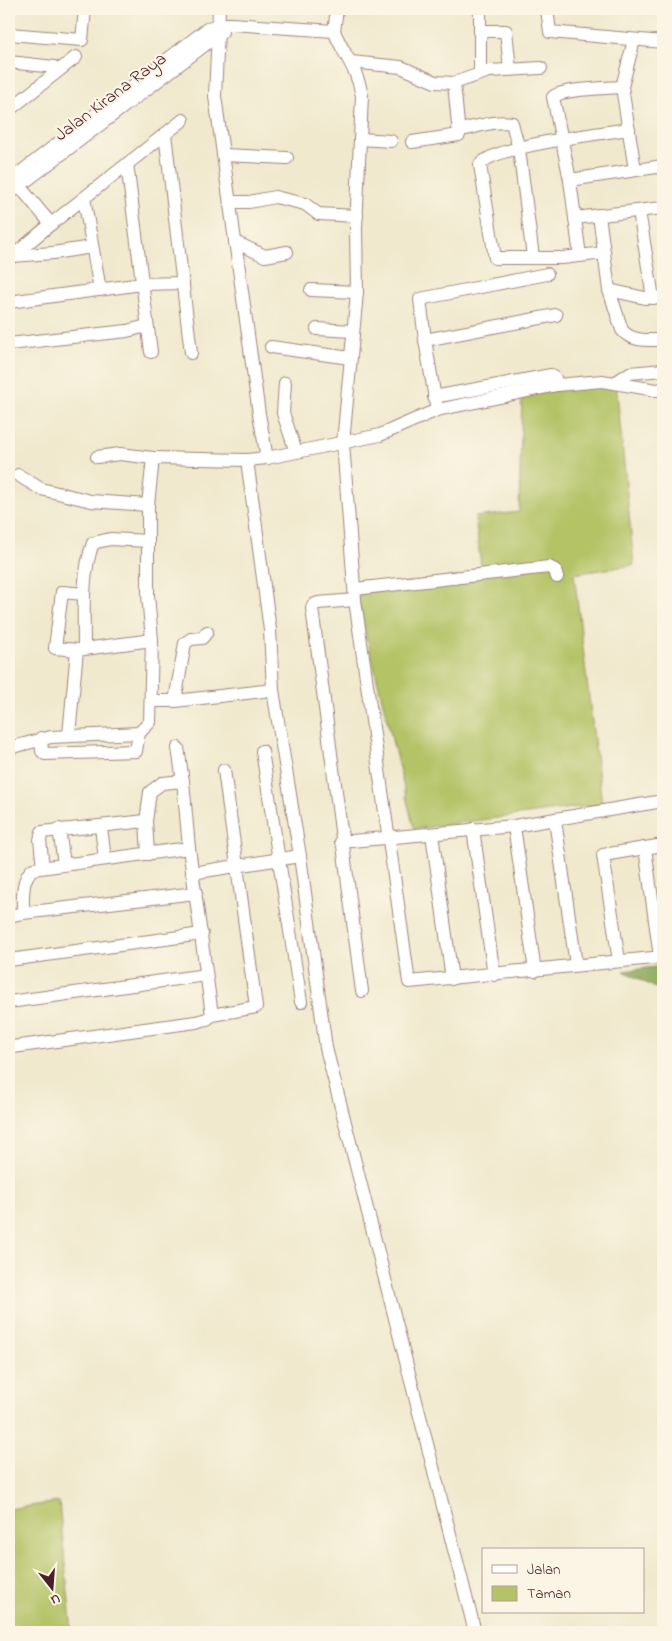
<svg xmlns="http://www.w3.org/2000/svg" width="672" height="1641" viewBox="0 0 672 1641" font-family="'Indie Flower',sans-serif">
<rect width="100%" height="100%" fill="#fcf5e5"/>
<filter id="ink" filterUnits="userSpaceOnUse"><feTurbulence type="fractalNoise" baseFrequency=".02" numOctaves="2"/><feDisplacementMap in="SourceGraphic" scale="10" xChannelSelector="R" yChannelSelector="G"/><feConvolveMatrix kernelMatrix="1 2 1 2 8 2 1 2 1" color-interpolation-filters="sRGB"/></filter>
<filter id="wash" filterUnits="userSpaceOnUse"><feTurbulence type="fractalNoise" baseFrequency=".0096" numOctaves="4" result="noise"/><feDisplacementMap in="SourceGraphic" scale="20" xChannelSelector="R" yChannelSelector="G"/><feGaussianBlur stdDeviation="1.12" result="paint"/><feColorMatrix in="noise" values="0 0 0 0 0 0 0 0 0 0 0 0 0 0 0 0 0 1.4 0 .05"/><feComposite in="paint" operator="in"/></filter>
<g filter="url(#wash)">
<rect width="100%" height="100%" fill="#f0e9ce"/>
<g fill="#b3c366" stroke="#7e7148">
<polygon points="616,382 634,565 574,574 602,804 414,829 355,589 482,574 475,517 519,512 522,392"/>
<polygon points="59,1502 72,1632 9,1632 9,1509"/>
</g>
<polygon fill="#8ea95b" stroke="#6c6443" points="663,966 663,992 624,971"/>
</g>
<g filter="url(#ink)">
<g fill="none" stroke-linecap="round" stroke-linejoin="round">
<g stroke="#9d847c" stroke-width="14">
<g id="minor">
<polyline points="219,9 215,96 259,414 267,458"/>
<polyline points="480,9 480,74"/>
<polyline points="547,9 550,32 663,42"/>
<path d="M334 31C344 55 358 70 362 96L356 228 357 292 343 443 355 600 409 982 663 957"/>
<polyline points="334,31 337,9"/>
<polyline points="481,31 506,31 510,69"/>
<polyline points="9,34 82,40 85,9"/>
<polyline points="634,40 622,87 635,170"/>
<polyline points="9,62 54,67 57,71"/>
<polyline points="351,62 401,67 435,82 454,83"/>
<polyline points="9,110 76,57"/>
<path d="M460 130C478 127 494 120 512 123L519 149 533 257"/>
<polyline points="165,134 191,353"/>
<polyline points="360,139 391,141"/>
<polyline points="412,142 459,135 454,83 489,71 541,68"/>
<polyline points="223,155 287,158"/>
<polyline points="127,164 151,352"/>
<polyline points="570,180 663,166"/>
<polyline points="9,181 207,29 218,24 231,24 334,31"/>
<polyline points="9,194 222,32"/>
<polyline points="84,198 100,290"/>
<polyline points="230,202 249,202 275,197 305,204 318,214 357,216"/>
<polyline points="639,211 653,298"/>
<path d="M599 215 609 290 622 330C631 342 650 340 663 340"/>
<polyline points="575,218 663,208"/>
<polyline points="51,224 183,120"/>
<polyline points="235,242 265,256 287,252"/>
<path d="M604 253 562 258H495L480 165C492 146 603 133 629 129"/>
<polyline points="12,256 53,253 92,247"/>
<path d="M580 256 570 180 553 97C562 89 607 88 622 87"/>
<polyline points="9,259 51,224 15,181"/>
<polyline points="311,290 357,292"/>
<polyline points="609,290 645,298 663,297"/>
<polyline points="9,302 142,284 183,283"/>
<polyline points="317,329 353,331"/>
<polyline points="425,340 556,315"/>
<polyline points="9,344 127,331 147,326"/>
<polyline points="271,347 350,358"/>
<polyline points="616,382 630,373 663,370"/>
<polyline points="285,383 283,413 296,452"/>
<polyline points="434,397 551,375 555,378 557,385"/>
<polyline points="437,410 425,340 420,299 547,274"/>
<polyline points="97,457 120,454 153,458"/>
<polyline points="247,460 270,630 273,690 300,856 326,1048 475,1632"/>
<polyline points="18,475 41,489 91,501 148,505"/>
<polyline points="355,589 549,567 555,570 557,577"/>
<polyline points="84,594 62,592 55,648 77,650 152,640"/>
<polyline points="355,600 318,603 313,605 312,608 362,991"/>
<path d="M84 648C84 614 81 576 93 543L110 539 148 541"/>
<polyline points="152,701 175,701 273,690"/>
<polyline points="175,701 185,643 191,639 202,638 207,632"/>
<polyline points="69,735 77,650"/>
<polyline points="41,738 42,751 45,754 136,751 139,733"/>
<polyline points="9,748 51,737 139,733 150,722 152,640 148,595 148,505 153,458 247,460 267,458 380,435 437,410 557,385 602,381 656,390 663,389"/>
<polyline points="178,748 183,781"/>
<polyline points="262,751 301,1002"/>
<polyline points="555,820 576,965"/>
<polyline points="514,826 535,971"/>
<polyline points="101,827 105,859"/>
<polyline points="59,829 64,864"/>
<polyline points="473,829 494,975"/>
<polyline points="432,834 452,979"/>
<polyline points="341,842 514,826 663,801"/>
<polyline points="645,848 660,957"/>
<polyline points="148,854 146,821 150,792 162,783 183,781 189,848 212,1015"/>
<polyline points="43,867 40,840 42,832 146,821"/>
<polyline points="192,873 300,856"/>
<polyline points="23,913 196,893"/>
<path d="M9 916 23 913C23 899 21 878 33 869L189 848"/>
<polyline points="9,960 202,934"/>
<polyline points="619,961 603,855 663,845"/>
<polyline points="9,1002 206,975"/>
<polyline points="9,1045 13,1047 196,1022 207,1019 212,1015 256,1007 224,770"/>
</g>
</g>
<use href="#minor" stroke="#fff" stroke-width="12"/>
</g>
</g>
<g text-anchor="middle" stroke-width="4.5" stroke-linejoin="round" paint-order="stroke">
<g font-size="18" fill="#4a1f2b" stroke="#fcf5e5">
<text transform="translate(110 96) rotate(-37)" y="6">Jalan Kirana Raya</text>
</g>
</g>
<rect width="672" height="1641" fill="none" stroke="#fcf5e5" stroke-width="30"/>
<rect x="482" y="1548" width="162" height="65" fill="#fcf5e5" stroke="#b59f9b"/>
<rect x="492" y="1565" width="25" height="8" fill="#ffffff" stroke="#b59f9b"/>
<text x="527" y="1574" font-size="15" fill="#4a1f2b">Jalan</text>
<rect x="492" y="1586" width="25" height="15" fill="#b3c366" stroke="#b59f9b"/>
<text x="527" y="1598" font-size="15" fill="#4a1f2b">Taman</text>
<g transform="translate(52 1588) rotate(163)" stroke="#fcf5e5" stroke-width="4" paint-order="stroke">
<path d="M0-4L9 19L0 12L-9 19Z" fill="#4a1f2b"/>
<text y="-8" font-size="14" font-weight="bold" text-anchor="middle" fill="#4a1f2b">U</text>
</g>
</svg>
